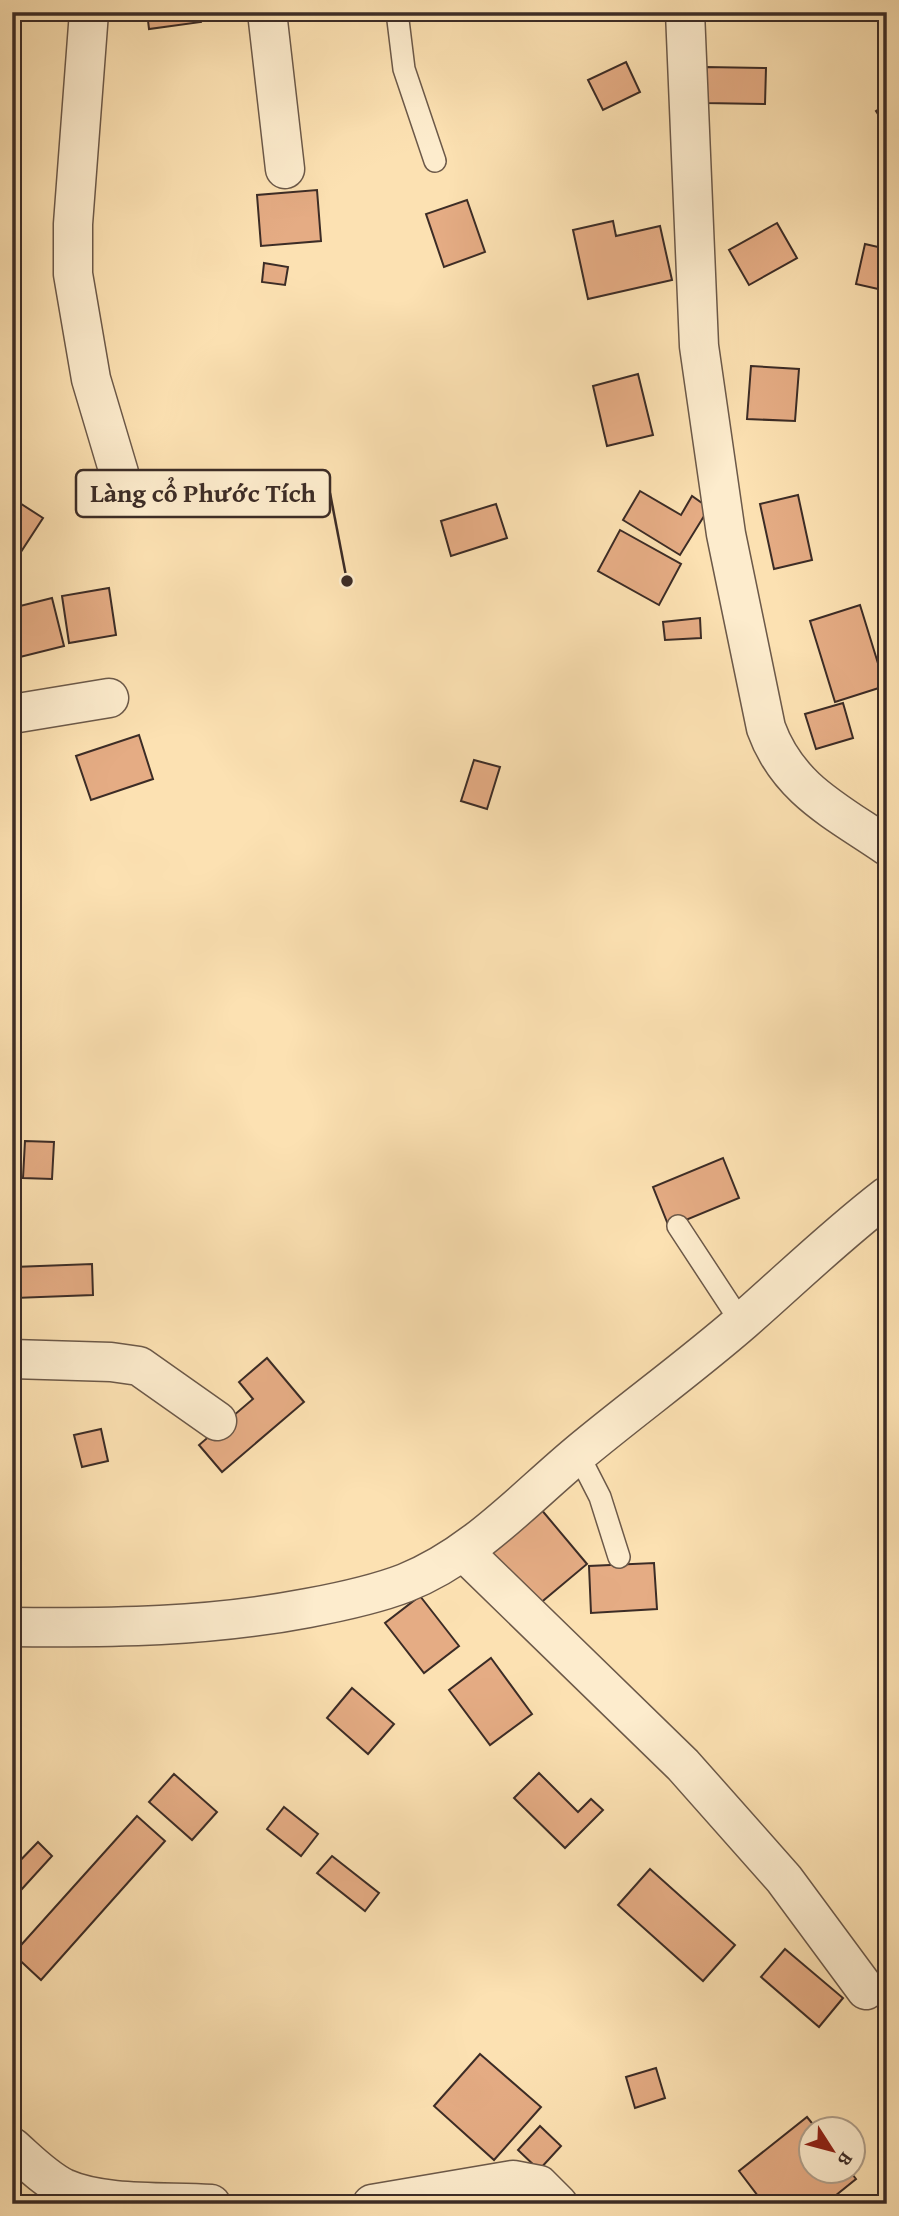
<svg xmlns="http://www.w3.org/2000/svg" width="899" height="2216" viewBox="0 0 899 2216" font-family="'Gentium Book Plus',serif">
<rect width="100%" height="100%" fill="#fce1b2"/>
<filter id="stains"><feTurbulence type="fractalNoise" baseFrequency=".00286" numOctaves="4"/><feColorMatrix values="0 0 0 0 .2 0 0 0 0 .09 0 0 0 0 .02 0 0 0 .5 -.17"/></filter>
<radialGradient id="worn" r=".72"><stop offset=".6" stop-color="#630" stop-opacity="0"/><stop offset="1" stop-color="#630" stop-opacity=".3"/></radialGradient>
<g fill="#e5ac84" stroke="#3c2c26" stroke-width="2">
<polygon points="147,12 200,12 201,22 149,29"/>
<polygon points="626,62 640,92 603,110 588,80"/>
<polygon points="705,67 766,68 765,104 704,103"/>
<polygon points="887,104 887,128 876,111"/>
<polygon points="317,190 321,241 261,246 257,195"/>
<polygon points="467,200 485,252 444,267 426,214"/>
<polygon points="613,221 616,236 660,226 672,280 588,299 573,230"/>
<polygon points="777,223 797,258 749,285 729,250"/>
<polygon points="865,244 887,249 887,291 856,284"/>
<polygon points="264,263 288,267 285,285 262,282"/>
<polygon points="881,361 887,362 887,419 878,418"/>
<polygon points="751,366 799,369 795,421 747,419"/>
<polygon points="638,374 653,435 607,446 593,386"/>
<polygon points="640,491 681,515 692,496 709,508 680,555 623,520"/>
<polygon points="798,495 812,560 774,569 760,504"/>
<polygon points="12,498 43,518 15,561 12,560"/>
<polygon points="496,504 507,538 451,556 441,521"/>
<polygon points="620,530 681,564 659,605 598,571"/>
<polygon points="109,588 116,635 69,643 62,596"/>
<polygon points="52,598 64,646 12,659 12,608"/>
<polygon points="860,605 885,686 835,702 810,621"/>
<polygon points="700,618 701,638 665,640 663,622"/>
<polygon points="843,703 853,738 816,749 805,714"/>
<polygon points="139,735 153,779 91,800 76,756"/>
<polygon points="474,760 500,767 487,809 461,801"/>
<polygon points="25,1141 54,1142 52,1179 23,1178"/>
<polygon points="723,1158 739,1198 669,1227 653,1187"/>
<polygon points="92,1264 93,1295 15,1298 14,1267"/>
<polygon points="267,1358 304,1402 222,1472 199,1445 253,1399 239,1382"/>
<polygon points="101,1429 108,1461 82,1467 74,1435"/>
<polygon points="540,1508 587,1564 532,1610 485,1553"/>
<polygon points="654,1563 657,1609 591,1613 589,1566"/>
<polygon points="420,1596 459,1646 424,1673 385,1623"/>
<polygon points="491,1658 532,1714 490,1745 449,1690"/>
<polygon points="352,1688 394,1724 368,1754 327,1718"/>
<polygon points="539,1773 578,1812 591,1799 603,1810 565,1848 514,1798"/>
<polygon points="174,1774 217,1812 192,1840 149,1802"/>
<polygon points="284,1807 318,1834 301,1856 267,1829"/>
<polygon points="137,1816 165,1841 41,1980 13,1954"/>
<polygon points="38,1842 52,1856 21,1890 12,1882 12,1869"/>
<polygon points="332,1856 379,1893 365,1911 317,1873"/>
<polygon points="650,1869 735,1945 703,1981 618,1905"/>
<polygon points="785,1949 843,1998 819,2027 761,1977"/>
<polygon points="480,2054 541,2107 494,2160 434,2106"/>
<polygon points="656,2068 665,2098 635,2108 626,2077"/>
<polygon points="807,2117 816,2128 811,2128 811,2170 849,2170 856,2179 825,2204 764,2204 739,2171"/>
<polygon points="540,2126 561,2146 539,2170 518,2150"/>
</g>
<g fill="none" stroke-linecap="round" stroke-linejoin="round">
<g stroke="#6c5949" stroke-width="24">
<g id="service">
<polyline points="397,12 404,69 435,161"/>
<polyline points="678,1226 741,1322"/>
<polyline points="578,1454 600,1497 619,1557"/>
</g>
</g>
<g stroke="#6c5949" stroke-width="41">
<g id="minor">
<polyline points="89,12 73,224 73,274 91,379 119,473"/>
<polyline points="267,12 285,169"/>
<path d="M685 12 699 346 726 534 766 728C788 789 836 811 887 846"/>
<polyline points="12,714 109,698"/>
<polyline points="12,1359 111,1362 139,1366 217,1421"/>
<polyline points="464,1552 683,1765 784,1879 866,1990"/>
<path d="M12 1627C112 1628 209 1627 308 1608 340 1602 374 1595 405 1583 473 1556 523 1500 578 1454 632 1409 690 1367 743 1321 791 1279 836 1235 887 1196"/>
<path d="M12 2147C28 2161 44 2178 64 2188 104 2206 167 2201 211 2204"/>
<polyline points="372,2204 513,2180 539,2185 558,2204"/>
</g>
</g>
<use href="#service" stroke="#fdeccd" stroke-width="21"/>
<use href="#minor" stroke="#fdeccd" stroke-width="38"/>
</g>
<path fill="none" stroke="#3c2c26" stroke-width="2.5" d="M347 581L330 493"/>
<circle fill="#3c2c26" stroke="#fdeccd" stroke-width="2.5" cx="347" cy="581" r="7"/>
<rect fill="#fdeccd" stroke="#3c2c26" stroke-width="2.5" x="76" y="470" width="254" height="47" rx="7"/>
<g font-size="26" text-anchor="middle" font-weight="bold" fill="#3c2c26">
<text x="203" y="502">Làng cổ Phước Tích</text>
</g>
<rect width="899" height="2216" fill="none" stroke="#fce1b2" stroke-width="42"/>
<rect x="14" y="14" width="871" height="2188" fill="none" stroke="#3c2c26" stroke-width="3.5"/>
<rect x="21" y="21" width="857" height="2174" fill="none" stroke="#3c2c26" stroke-width="2"/>
<g transform="translate(832 2150) rotate(126)"><circle r="33" fill="#fdeccd" stroke="#b09f8a" stroke-width="2"/>
<path d="M0-5L12 26L0 18L-12 26Z" fill="#8f2418"/>
<text y="-10" font-size="19" font-weight="bold" text-anchor="middle" fill="#3c2c26">B</text>
</g>
<rect width="100%" height="100%" filter="url(#stains)"/>
<rect width="100%" height="100%" fill="url(#worn)"/>
</svg>
